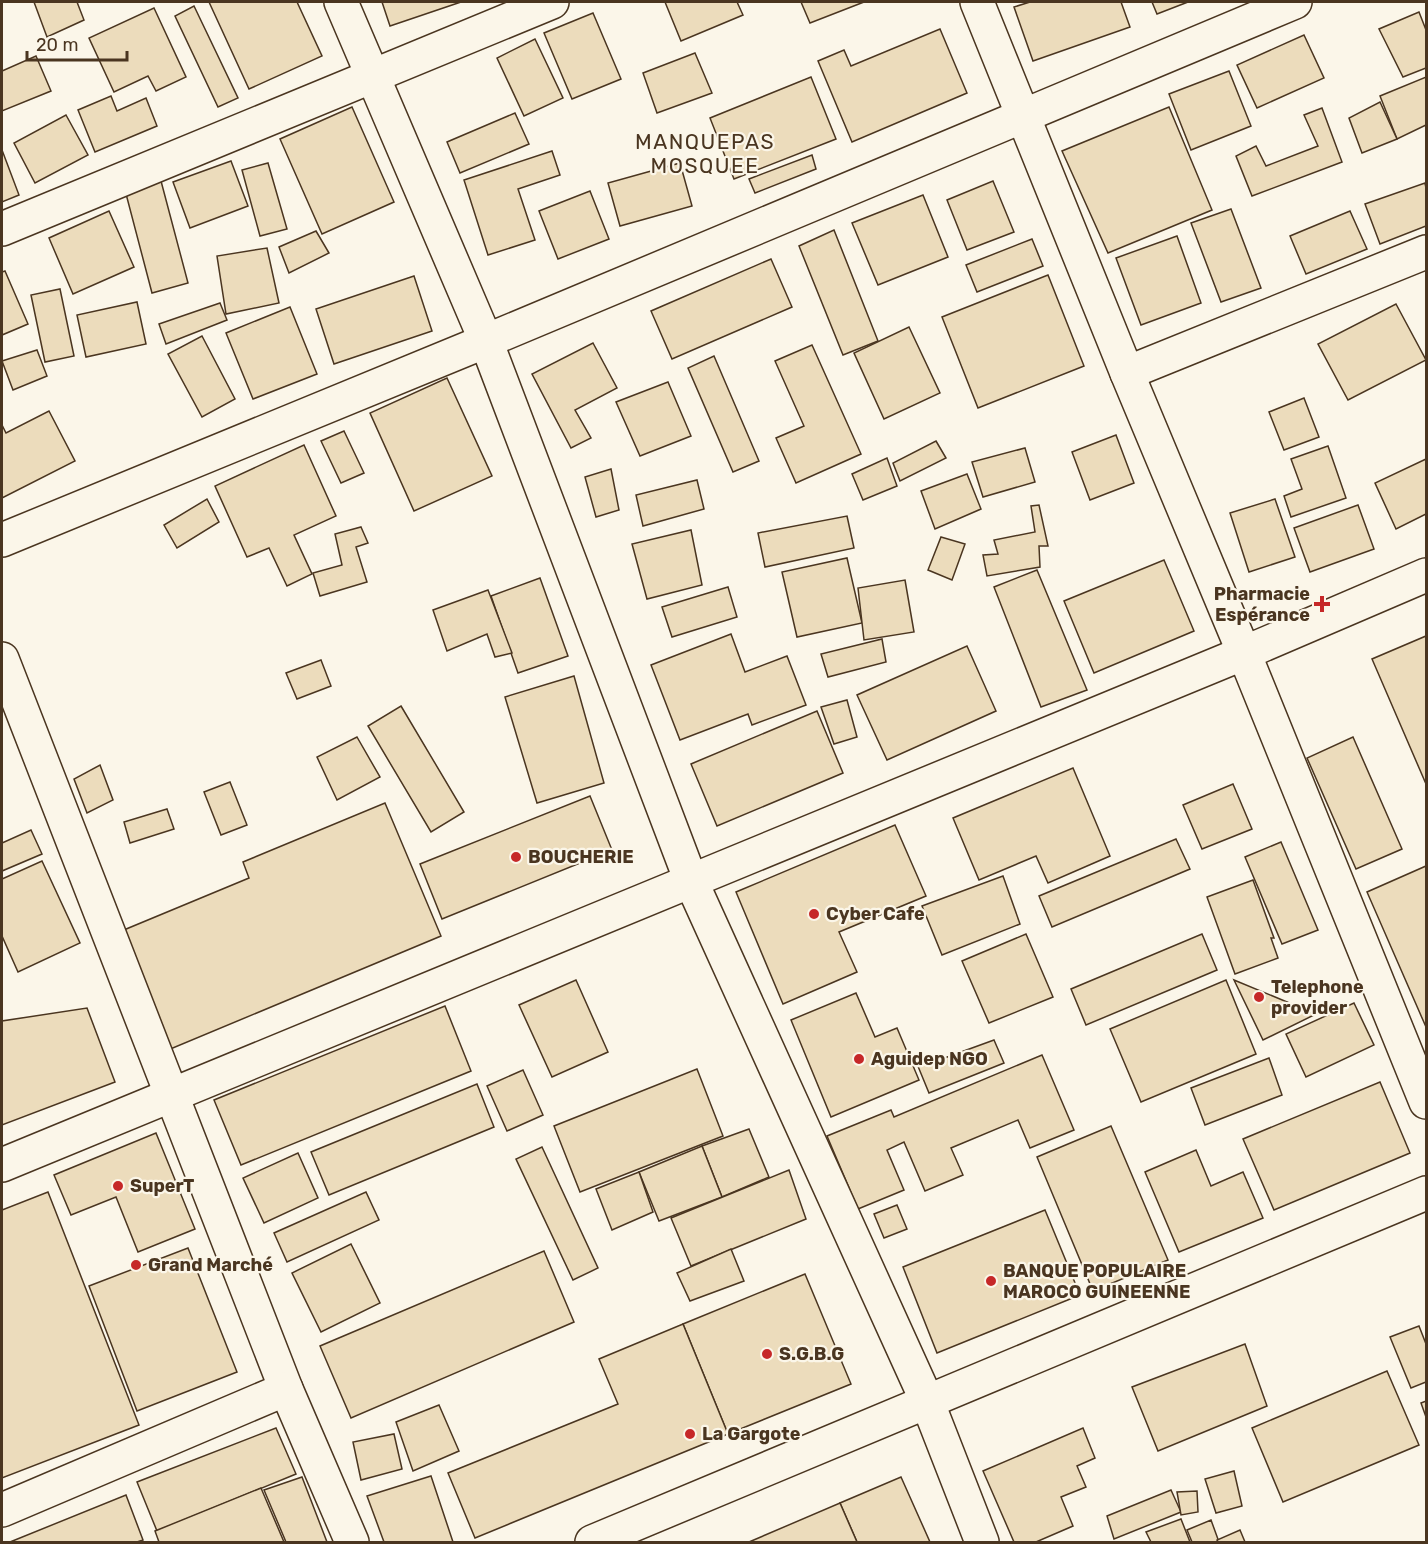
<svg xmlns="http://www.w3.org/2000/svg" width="1428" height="1544" viewBox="0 0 1428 1544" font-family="Rubik,sans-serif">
<rect width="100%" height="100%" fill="#fbf6e9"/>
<g fill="#ecdcbc" stroke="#4a3520" stroke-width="1.5">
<polygon points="34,2 77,2 84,20 47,37"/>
<polygon points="209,2 297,2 322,56 249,89"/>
<polygon points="382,2 461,2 390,26"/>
<polygon points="665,2 737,2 743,15 681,41"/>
<polygon points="801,2 864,2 810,23"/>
<polygon points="1030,2 1121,2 1130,27 1033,61 1014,7"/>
<polygon points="1152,2 1188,2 1157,14"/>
<polygon points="194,6 238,98 218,107 175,16"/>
<polygon points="154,8 186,77 156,91 148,76 114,92 89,38"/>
<polygon points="1419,12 1426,30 1426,68 1403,77 1379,29"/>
<polygon points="593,13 621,79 572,99 544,33"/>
<polygon points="940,29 967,93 852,142 818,61 844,50 851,66"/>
<polygon points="1304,35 1324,78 1257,108 1237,65"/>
<polygon points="535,39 563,98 524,116 497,58"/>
<polygon points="695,53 712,93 657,113 643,73"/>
<polygon points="36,56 51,91 2,111 2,71"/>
<polygon points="1229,71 1251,126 1191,150 1169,94"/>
<polygon points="811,77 836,139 734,179 710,118"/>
<polygon points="1426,77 1426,125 1397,139 1380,96"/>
<polygon points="111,96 117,111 146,98 157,126 95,152 78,110"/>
<polygon points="1380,102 1397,139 1362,153 1349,118"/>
<polygon points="352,107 394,202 322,234 280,139"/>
<polygon points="1169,107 1212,210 1108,253 1062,151"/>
<polygon points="1322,108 1342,162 1252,196 1236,156 1256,146 1266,166 1318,146 1304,115"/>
<polygon points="515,113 529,144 460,173 447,142"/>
<polygon points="66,115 88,155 35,183 14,143"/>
<polygon points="2,150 19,195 2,202"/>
<polygon points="552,151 560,175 518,189 535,240 488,255 464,180"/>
<polygon points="812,155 816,169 755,193 749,179"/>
<polygon points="231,161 248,206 190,228 173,182"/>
<polygon points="268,163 287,229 260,236 242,170"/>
<polygon points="680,163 692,206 620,226 608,183"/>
<polygon points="161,181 188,283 152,293 125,190"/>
<polygon points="993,181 1014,232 967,250 947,200"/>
<polygon points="1425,183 1426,188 1426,226 1380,244 1365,204"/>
<polygon points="590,191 609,239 558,259 539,211"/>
<polygon points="923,195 948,257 878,285 852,223"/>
<polygon points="1231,209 1261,288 1221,302 1191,223"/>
<polygon points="109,211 134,267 73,294 49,238"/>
<polygon points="1350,211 1367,249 1306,274 1290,236"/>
<polygon points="834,230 878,341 843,355 799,246"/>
<polygon points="316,231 329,253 289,273 279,247"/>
<polygon points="1177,236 1201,303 1141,325 1116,258"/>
<polygon points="1032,239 1043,266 977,292 966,265"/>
<polygon points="267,248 279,303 226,314 217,256"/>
<polygon points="771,259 792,307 672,359 651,311"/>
<polygon points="5,271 28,324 2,335 2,272"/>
<polygon points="1048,275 1084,366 978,408 942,317"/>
<polygon points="414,276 432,331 334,364 316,309"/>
<polygon points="60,289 74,356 45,362 31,295"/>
<polygon points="137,302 146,344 86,357 77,315"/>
<polygon points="220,303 227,320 166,344 159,324"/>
<polygon points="1396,304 1426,360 1348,400 1318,344"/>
<polygon points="290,307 317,374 253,399 226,333"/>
<polygon points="909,327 940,393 884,419 854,353"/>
<polygon points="202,336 235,399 202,417 168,354"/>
<polygon points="593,343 617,388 575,410 591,438 571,448 532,374"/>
<polygon points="812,345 861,454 796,483 776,438 804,426 775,361"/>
<polygon points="37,350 47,376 13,390 2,361"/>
<polygon points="714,356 759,461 733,472 688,368"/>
<polygon points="447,378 492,476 414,511 370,413"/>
<polygon points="668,382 691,436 640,456 616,402"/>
<polygon points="1304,398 1319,437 1284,450 1269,412"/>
<polygon points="49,411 75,461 2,498 2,425 6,433"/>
<polygon points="344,431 364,473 341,483 321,441"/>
<polygon points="1116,435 1134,483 1090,500 1072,452"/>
<polygon points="936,441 946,458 900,481 893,463"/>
<polygon points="304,445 336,516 294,535 312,574 287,586 269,548 247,557 215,486"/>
<polygon points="1328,446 1346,498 1291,517 1284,496 1302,489 1291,459"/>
<polygon points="1025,448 1035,482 983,497 972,462"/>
<polygon points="887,458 897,486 863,500 852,474"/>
<polygon points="1426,459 1426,514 1396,529 1375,483"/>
<polygon points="611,469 619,510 596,517 585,477"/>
<polygon points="967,474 981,509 935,529 921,491"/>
<polygon points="697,480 704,509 643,526 636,495"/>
<polygon points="207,499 219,522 177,548 164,525"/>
<polygon points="1275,499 1295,557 1249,572 1230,513"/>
<polygon points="1039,505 1048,546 1039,546 1040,567 987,576 983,555 998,554 994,540 1035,532 1031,506"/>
<polygon points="1358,505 1374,549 1310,572 1294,528"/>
<polygon points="847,516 854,548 765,567 758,533"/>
<polygon points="361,527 368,543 356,547 367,582 320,596 313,573 342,565 335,534"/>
<polygon points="691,530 702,585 647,599 632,544"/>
<polygon points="941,537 965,544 952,580 928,570"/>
<polygon points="847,558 862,623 797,637 782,572"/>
<polygon points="1164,560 1194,631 1094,673 1064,601"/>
<polygon points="1037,570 1087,690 1041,707 994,587"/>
<polygon points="540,578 568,656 518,673 491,596"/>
<polygon points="905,580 914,632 864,640 858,588"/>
<polygon points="728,587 737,617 672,637 662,607"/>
<polygon points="488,590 512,653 495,657 487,634 447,651 433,610"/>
<polygon points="731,634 745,672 787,656 806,705 752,725 748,714 680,740 651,665"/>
<polygon points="1426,636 1426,784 1372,659"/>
<polygon points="882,639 886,662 828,677 821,654"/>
<polygon points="967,646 996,711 887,760 857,695"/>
<polygon points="321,660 331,686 297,699 286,673"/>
<polygon points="574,676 604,783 537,803 505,697"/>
<polygon points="847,700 857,737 834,744 821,707"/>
<polygon points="401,706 464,812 431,832 368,726"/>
<polygon points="817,711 843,773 717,826 691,764"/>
<polygon points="357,737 380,777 337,800 317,757"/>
<polygon points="1353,737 1402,849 1356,869 1307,758"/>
<polygon points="100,765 113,800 87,813 74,779"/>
<polygon points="1073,768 1110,856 1048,883 1036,856 979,880 953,818"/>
<polygon points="230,782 247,825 221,835 204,792"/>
<polygon points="1233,784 1252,829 1202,849 1183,805"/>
<polygon points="590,796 612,850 442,919 420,864"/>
<polygon points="385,803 441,936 168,1050 119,932 249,878 243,862"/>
<polygon points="167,809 174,829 130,843 124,822"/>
<polygon points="895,825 926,896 839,932 857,972 783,1004 736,892"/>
<polygon points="31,830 42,854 2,871 2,843"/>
<polygon points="1176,839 1190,869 1052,927 1039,896"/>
<polygon points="1281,842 1318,930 1282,944 1245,857"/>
<polygon points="42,861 80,943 18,972 2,936 2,879"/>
<polygon points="1426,866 1426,1027 1367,892"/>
<polygon points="1003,876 1020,924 942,955 922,906"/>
<polygon points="1253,880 1274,938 1271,938 1278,958 1235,974 1207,897"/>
<polygon points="1026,934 1053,997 989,1023 962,961"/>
<polygon points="1202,934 1217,970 1086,1025 1071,989"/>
<polygon points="576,980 608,1052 552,1077 519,1005"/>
<polygon points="1226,980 1256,1054 1141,1102 1110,1029"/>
<polygon points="1234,980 1316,1014 1263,1040"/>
<polygon points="856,993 875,1037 897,1028 919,1080 831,1117 791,1020"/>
<polygon points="1354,1003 1374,1045 1306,1077 1286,1034"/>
<polygon points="445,1006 471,1071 241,1165 214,1100"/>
<polygon points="87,1008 115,1082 2,1125 2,1021"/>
<polygon points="994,1040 1004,1063 929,1093 915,1059 924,1055 928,1064"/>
<polygon points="1042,1055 1074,1130 1030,1148 1018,1120 951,1148 963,1175 925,1191 904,1142 887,1150 904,1190 858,1209 827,1136 891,1110 894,1117"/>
<polygon points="1269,1058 1282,1095 1205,1125 1191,1088"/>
<polygon points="697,1069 723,1136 580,1192 554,1126"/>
<polygon points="523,1070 543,1115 507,1131 487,1086"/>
<polygon points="1380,1082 1410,1153 1274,1210 1243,1139"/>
<polygon points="477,1084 494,1127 329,1195 311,1152"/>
<polygon points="1111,1126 1168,1260 1093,1291 1037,1157"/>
<polygon points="749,1129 769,1177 722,1197 702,1146"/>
<polygon points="156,1133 195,1229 138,1252 116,1197 71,1215 54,1175"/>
<polygon points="702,1146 722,1197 659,1221 639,1172"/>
<polygon points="542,1147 598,1268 573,1280 516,1159"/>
<polygon points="1196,1150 1211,1186 1243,1172 1263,1218 1179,1252 1145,1172"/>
<polygon points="298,1153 318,1198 264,1223 243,1178"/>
<polygon points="789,1170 806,1219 691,1266 671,1218"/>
<polygon points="639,1172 653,1212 612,1230 596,1189"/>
<polygon points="48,1192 139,1425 2,1478 2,1210"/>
<polygon points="366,1192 379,1220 287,1262 274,1233"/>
<polygon points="897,1205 907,1229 884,1238 874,1214"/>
<polygon points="1045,1210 1080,1295 937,1353 903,1267"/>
<polygon points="351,1244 380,1303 321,1332 292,1273"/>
<polygon points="188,1248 237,1372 137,1411 89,1286"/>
<polygon points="731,1249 744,1281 690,1301 677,1273"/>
<polygon points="544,1251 574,1322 351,1418 320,1346"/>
<polygon points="805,1274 851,1384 728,1434 683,1324"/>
<polygon points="683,1324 728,1434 475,1538 448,1473 618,1404 599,1359"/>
<polygon points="1419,1326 1426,1344 1426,1382 1411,1388 1390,1337"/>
<polygon points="1245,1344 1267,1406 1158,1451 1132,1387"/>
<polygon points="1387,1371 1419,1445 1283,1502 1252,1428"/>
<polygon points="1426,1401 1426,1417 1421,1403"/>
<polygon points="439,1405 459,1451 413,1471 396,1422"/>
<polygon points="276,1428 296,1474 157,1531 137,1482"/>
<polygon points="1083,1428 1095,1458 1077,1466 1086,1487 1061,1497 1073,1526 1036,1542 1014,1542 983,1471"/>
<polygon points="394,1434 402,1469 361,1480 353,1442"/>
<polygon points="1234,1471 1242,1506 1216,1513 1205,1479"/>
<polygon points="431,1476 453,1542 384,1542 367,1496"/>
<polygon points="302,1477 327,1542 286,1542 264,1490"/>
<polygon points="901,1477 930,1542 857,1542 840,1503"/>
<polygon points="261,1488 284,1542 159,1542 155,1531"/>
<polygon points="1171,1490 1181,1512 1114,1539 1107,1516"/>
<polygon points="1197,1491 1198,1512 1181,1515 1177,1492"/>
<polygon points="126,1495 143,1540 137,1542 10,1542"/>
<polygon points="840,1503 857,1542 749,1542"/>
<polygon points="1181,1519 1190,1542 1151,1542 1146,1532"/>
<polygon points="1211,1520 1219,1542 1192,1542 1187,1530"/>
<polygon points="1240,1530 1245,1542 1218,1542 1217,1540"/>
</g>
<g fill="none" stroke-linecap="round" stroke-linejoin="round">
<g stroke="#4a3520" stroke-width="36">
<g id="minor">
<polyline points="341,2 486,341 691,881 927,1401 982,1542"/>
<polyline points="977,2 1127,373 1244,653 1426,575"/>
<polyline points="2,229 552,2"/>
<polyline points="1127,373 1426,252"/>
<polyline points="2,540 486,341 1295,2"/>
<polyline points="2,659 286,1389 352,1542"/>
<polyline points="2,1510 286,1389"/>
</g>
</g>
<g stroke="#4a3520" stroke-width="36">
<g id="major">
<polyline points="2,1165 1244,653 1426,1102"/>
<polyline points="592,1542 1426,1193"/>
</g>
</g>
<use href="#minor" stroke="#fbf6e9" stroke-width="33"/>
<use href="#major" stroke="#fbf6e9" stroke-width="33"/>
</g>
<g fill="#c62828" stroke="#fbf6e9" stroke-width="2">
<path d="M1319 595h6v6h6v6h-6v6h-6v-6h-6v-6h6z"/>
<circle cx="516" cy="857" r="6"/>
<circle cx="814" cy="914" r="6"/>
<circle cx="1259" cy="997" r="6"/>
<circle cx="859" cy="1059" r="6"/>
<circle cx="118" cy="1186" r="6"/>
<circle cx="136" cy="1265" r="6"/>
<circle cx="991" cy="1281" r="6"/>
<circle cx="767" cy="1354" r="6"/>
<circle cx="690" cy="1434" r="6"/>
</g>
<g text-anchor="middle" stroke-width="4.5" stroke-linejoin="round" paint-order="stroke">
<g font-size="18" font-weight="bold" fill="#4a3520" stroke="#fbf6e9" text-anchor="start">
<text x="1310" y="600" text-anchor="end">Pharmacie<tspan x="1310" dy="21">Espérance</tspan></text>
<text x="528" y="863">BOUCHERIE</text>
<text x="826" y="920">Cyber Cafe</text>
<text x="1271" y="993">Telephone<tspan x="1271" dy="21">provider</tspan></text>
<text x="871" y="1065">Aguidep NGO</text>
<text x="130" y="1192">SuperT</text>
<text x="148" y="1271">Grand Marché</text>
<text x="1003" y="1277">BANQUE POPULAIRE<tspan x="1003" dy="21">MAROCO GUINEENNE</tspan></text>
<text x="779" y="1360">S.G.B.G</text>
<text x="702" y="1440">La Gargote</text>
</g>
<g font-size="21" letter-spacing="1.5" fill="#4a3520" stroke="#fbf6e9">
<text x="705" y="149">MANQUEPAS<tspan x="705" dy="24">MOSQUEE</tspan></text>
</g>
</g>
<rect width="1428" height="1544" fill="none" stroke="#4a3520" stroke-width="6"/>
<path d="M27 51v9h100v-9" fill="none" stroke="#4a3520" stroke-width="3"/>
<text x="36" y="51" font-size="18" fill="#4a3520" stroke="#fbf6e9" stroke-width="4.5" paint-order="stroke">20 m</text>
</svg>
